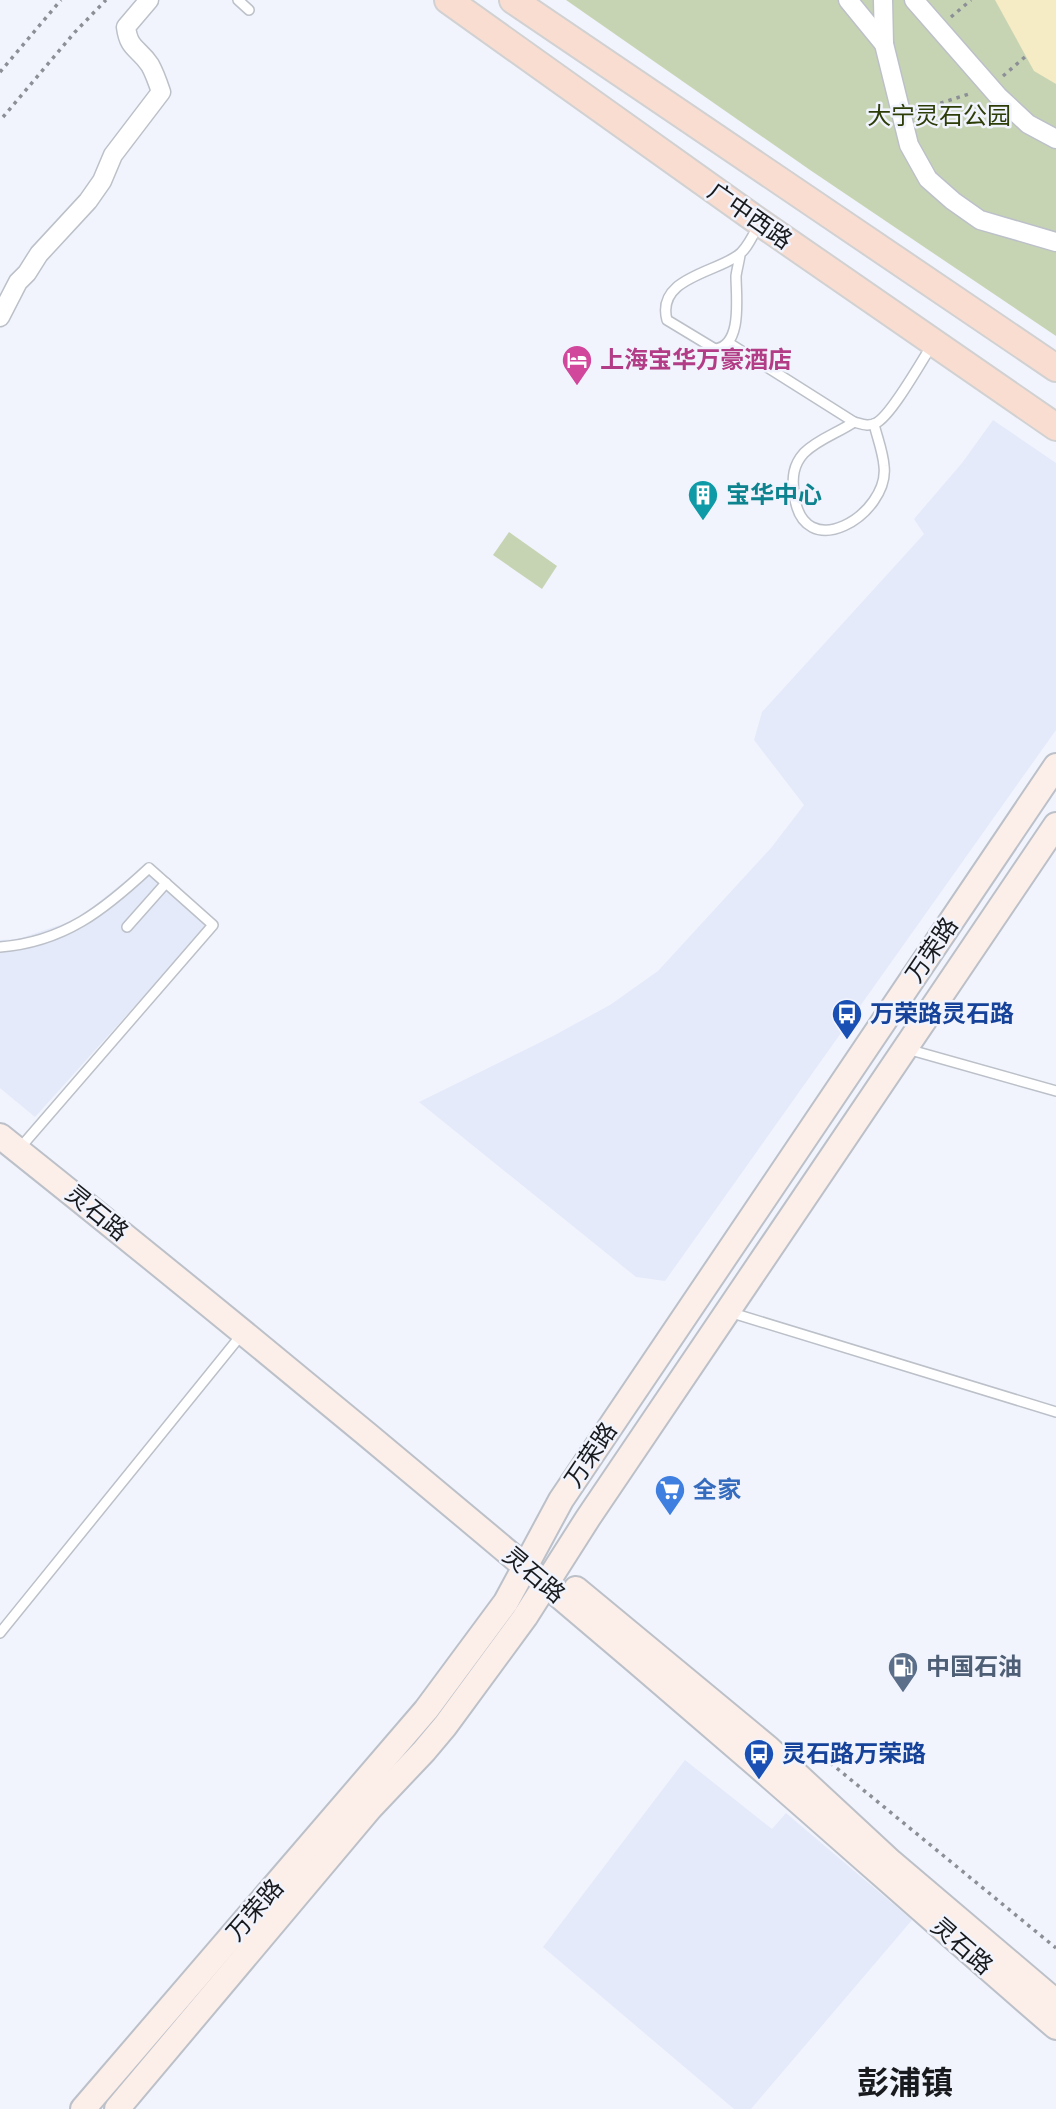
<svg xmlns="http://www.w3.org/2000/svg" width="1056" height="2109" viewBox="0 0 1056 2109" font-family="Raleway,'Noto Sans SC',sans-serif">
<rect width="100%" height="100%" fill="#f1f4fd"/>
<g fill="#e4eafa">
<polygon points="993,420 1056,463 1056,730 665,1281 636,1277 419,1102 553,1036 610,1005 658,971 771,848 804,805 754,740 762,712 924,534 914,519 962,463"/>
<polygon points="149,862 213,919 35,1117 0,1088 0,940 18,939 78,919"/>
<polygon points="685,1760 772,1829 786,1813 912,1920 751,2109 734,2109 543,1947"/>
</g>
<g fill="#c7d4b4">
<polygon points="566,0 1056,0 1056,336 810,170"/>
<polygon points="509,532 557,566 542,589 493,555"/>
</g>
<polygon fill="#f5ebc5" points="995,0 1056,0 1056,84 1034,71"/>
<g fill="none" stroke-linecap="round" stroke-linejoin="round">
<g stroke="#bcc0c8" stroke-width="12">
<g id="service">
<polyline points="238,0 249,10"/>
<path d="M740 255C739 262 737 269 736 276 736 296 743 346 715 349L667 320C656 279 713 273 737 256 747 250 753 234 759 225"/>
<path d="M729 343 854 422C862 424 868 427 876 423 891 416 921 362 932 345"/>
<path d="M854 422C838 433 818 439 804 453 793 465 792 478 794 493 802 568 890 514 884 466 883 452 877 437 874 424"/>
<polyline points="127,927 166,883"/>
<path d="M0 947C64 942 104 910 149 868L213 925 26 1141"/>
<polyline points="907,1049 1056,1091"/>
<polyline points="729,1312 1056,1412"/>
<polyline points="0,1633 242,1334"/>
</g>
</g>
<g stroke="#bcc0c8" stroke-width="21">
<g id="minor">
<polyline points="848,0 884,44 909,145 928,179 953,201 980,220 1056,242"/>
<polyline points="883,0 884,44"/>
<polyline points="914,0 998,96 1028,124 1056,139"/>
<path d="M0 317 18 282 27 273 39 254 88 201 102 181 113 155 161 92C158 83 155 74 150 65 138 47 129 50 126 27L149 0"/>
</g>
</g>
<g stroke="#bcc0c8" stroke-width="28">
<g id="secondary">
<path d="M0 1136C257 1341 510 1551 758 1766 858 1853 956 1941 1056 2027"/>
<polyline points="576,1589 768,1748 891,1862 1056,2002"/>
<polyline points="83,2109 426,1710 506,1602 561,1500 1056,766"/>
<polyline points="117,2109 370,1808 424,1751 445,1726 525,1617 588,1518 1056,825"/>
</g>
</g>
<g stroke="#d1d1d2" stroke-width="30">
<g id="primary">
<polyline points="448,0 755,219 1056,427"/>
<polyline points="513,0 1056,368"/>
</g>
</g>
<g stroke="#8c8f95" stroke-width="3.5" stroke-dasharray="3.5 5" stroke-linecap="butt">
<polyline points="951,17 971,0"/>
<polyline points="0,72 61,0"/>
<polyline points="1003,76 1026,56"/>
<polyline points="916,111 972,93"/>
<polyline points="3,117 75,32 106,0"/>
<polyline points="814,1762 828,1761 1056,1948"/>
</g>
<use href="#service" stroke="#fff" stroke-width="9"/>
<use href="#minor" stroke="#fff" stroke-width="18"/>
<use href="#secondary" stroke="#fceee8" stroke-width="24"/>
<use href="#primary" stroke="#faddd1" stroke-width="26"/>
</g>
<defs>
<g id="hotel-pin" transform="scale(1.575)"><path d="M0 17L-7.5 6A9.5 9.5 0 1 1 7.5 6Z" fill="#d1479c" stroke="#f1f4fd"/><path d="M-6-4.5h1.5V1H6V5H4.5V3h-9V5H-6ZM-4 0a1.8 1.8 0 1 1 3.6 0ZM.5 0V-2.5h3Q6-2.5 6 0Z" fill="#fff"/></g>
<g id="building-pin" transform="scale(1.575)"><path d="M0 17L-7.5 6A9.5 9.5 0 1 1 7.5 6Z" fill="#0f9aa8" stroke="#f1f4fd"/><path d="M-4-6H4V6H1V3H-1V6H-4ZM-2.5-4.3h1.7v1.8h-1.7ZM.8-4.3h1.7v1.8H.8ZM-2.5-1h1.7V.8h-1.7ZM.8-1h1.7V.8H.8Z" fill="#fff"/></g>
<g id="bus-pin" transform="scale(1.575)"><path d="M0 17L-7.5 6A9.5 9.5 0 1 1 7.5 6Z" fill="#1a4fb4" stroke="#f1f4fd"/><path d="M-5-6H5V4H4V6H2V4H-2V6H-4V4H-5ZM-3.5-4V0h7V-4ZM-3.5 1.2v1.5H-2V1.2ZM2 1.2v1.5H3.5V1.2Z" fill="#fff"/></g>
<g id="supermarket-pin" transform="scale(1.575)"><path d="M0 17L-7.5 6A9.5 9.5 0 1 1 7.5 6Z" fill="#3f7fe0" stroke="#f1f4fd"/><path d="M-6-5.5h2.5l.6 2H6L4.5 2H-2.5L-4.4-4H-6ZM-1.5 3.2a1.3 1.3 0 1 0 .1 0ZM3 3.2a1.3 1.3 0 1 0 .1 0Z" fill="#fff"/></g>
<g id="fuel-pin" transform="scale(1.575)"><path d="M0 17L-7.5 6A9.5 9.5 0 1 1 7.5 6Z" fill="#5c6f8a" stroke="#f1f4fd"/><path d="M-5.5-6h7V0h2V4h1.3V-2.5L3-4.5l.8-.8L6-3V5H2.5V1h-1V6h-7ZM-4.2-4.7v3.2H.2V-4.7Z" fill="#fff"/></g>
</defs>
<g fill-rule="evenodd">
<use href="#hotel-pin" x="577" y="360"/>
<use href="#building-pin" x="703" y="495"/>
<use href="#bus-pin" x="847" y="1014"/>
<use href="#supermarket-pin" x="670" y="1490"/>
<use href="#fuel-pin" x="903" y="1667"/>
<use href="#bus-pin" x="759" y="1754"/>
</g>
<g text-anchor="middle" stroke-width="5" stroke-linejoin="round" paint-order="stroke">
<g font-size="24" fill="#2d3d07" stroke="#f1f4fd">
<text x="939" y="124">大宁灵石公园</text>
</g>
<g font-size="24" fill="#181a1d" stroke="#f1f4fd">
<text transform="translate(750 216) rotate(35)" y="8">广中西路</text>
<text transform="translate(932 950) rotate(-56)" y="8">万荣路</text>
<text transform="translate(97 1213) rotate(39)" y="8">灵石路</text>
<text transform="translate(591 1455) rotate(-56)" y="8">万荣路</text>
<text transform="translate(534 1575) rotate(40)" y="8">灵石路</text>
<text transform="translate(255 1910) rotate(-49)" y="8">万荣路</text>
<text transform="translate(962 1946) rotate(41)" y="8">灵石路</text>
</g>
<g font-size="24" font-weight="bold" fill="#b23c85" stroke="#f1f4fd" text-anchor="start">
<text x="600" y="368">上海宝华万豪酒店</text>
</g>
<g font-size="24" font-weight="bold" fill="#0d838f" stroke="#f1f4fd" text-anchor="start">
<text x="726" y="503">宝华中心</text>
</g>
<g font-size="24" font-weight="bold" fill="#164399" stroke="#f1f4fd" text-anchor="start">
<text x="870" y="1022">万荣路灵石路</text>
<text x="782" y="1762">灵石路万荣路</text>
</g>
<g font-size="24" font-weight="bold" fill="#366cbe" stroke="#f1f4fd" text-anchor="start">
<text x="693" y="1498">全家</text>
</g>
<g font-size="24" font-weight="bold" fill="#4e5e75" stroke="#f1f4fd" text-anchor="start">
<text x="926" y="1675">中国石油</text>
</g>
<g font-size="32" font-weight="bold" fill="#181a1d" stroke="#f1f4fd">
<text x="905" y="2094">彭浦镇</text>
</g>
</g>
</svg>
